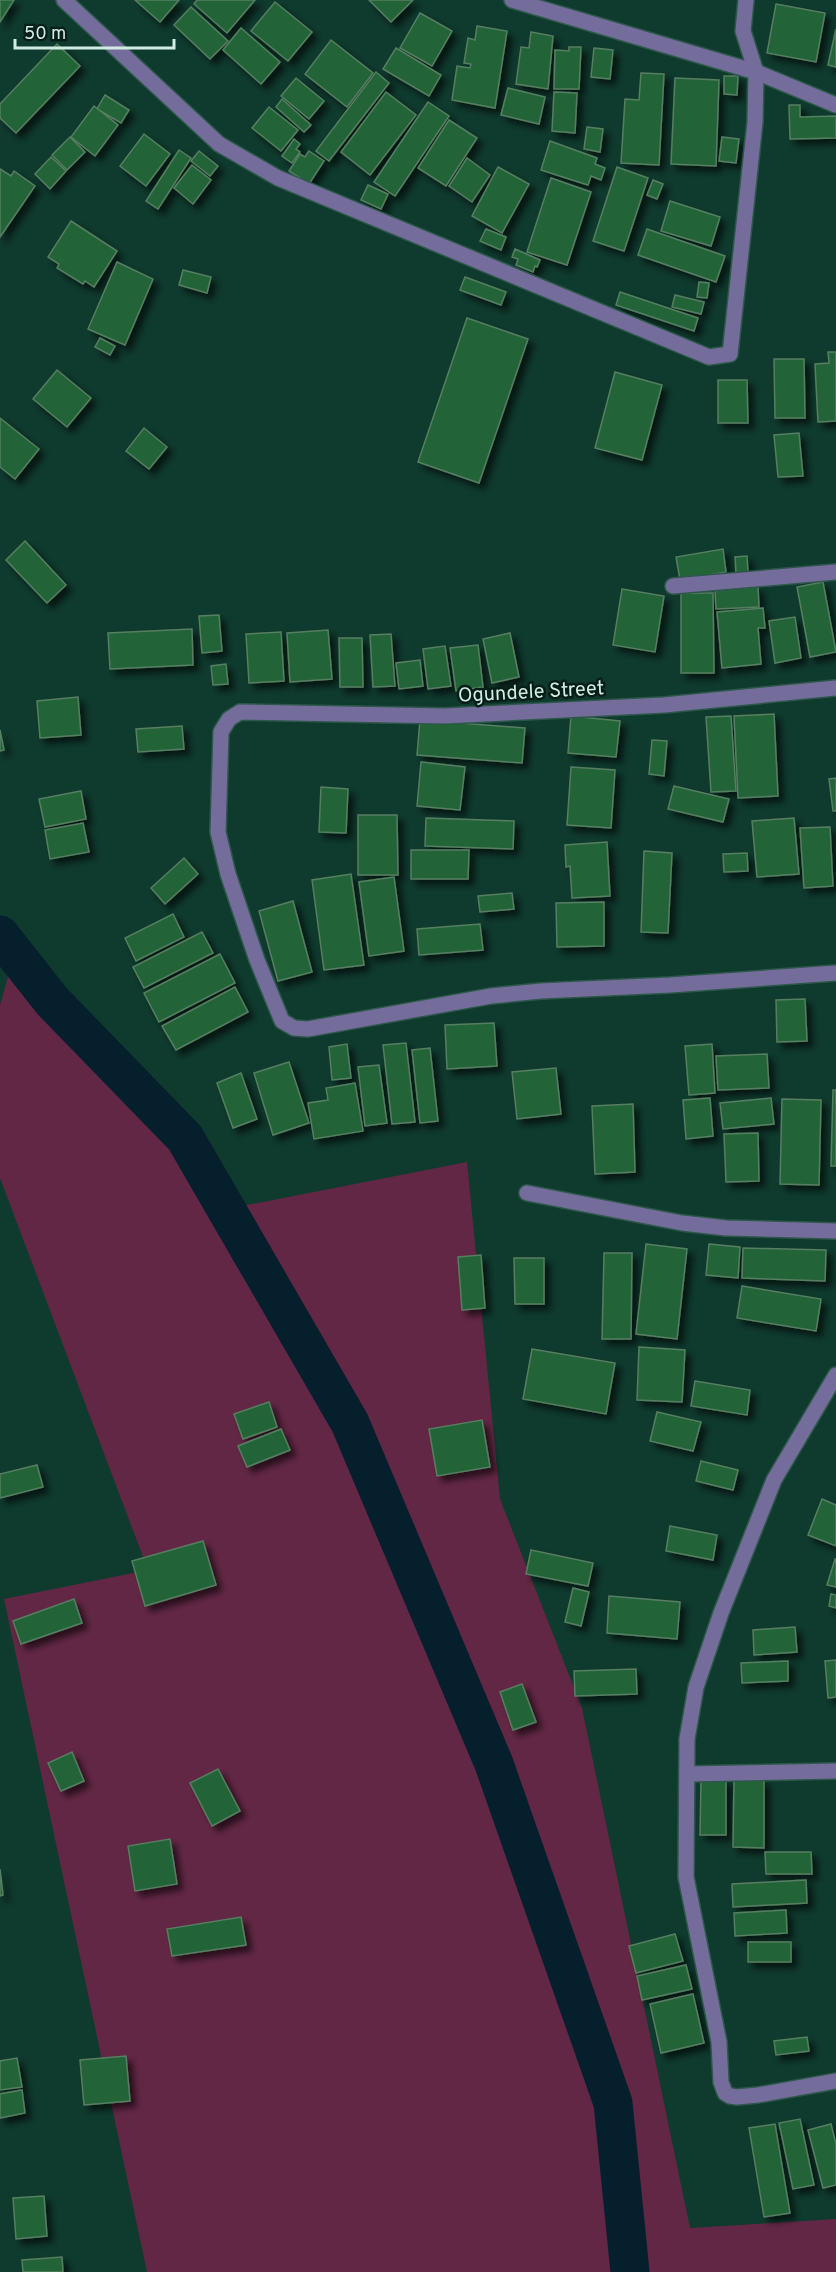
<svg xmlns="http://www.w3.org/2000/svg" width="836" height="2272" viewBox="0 0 836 2272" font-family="Overpass,sans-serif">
<defs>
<filter id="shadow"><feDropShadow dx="5.5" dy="5.5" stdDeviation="3" flood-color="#0009"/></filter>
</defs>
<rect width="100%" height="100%" fill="#0f3a2e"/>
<polygon fill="#622744" points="18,941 227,1209 467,1162 500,1499 582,1708 690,2228 836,2219 836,2272 147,2272 4,1599 148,1570 0,1178 0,1005"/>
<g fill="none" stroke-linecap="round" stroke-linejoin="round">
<polyline stroke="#05202c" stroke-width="39" points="0,935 52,1001 185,1138 350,1423 494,1764 613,2103 630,2272"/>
</g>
<g fill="#206438" stroke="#577e61" stroke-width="1.5" filter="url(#shadow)">
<polygon points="0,0 14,0 0,22"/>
<polygon points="135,0 179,0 160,22"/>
<polygon points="197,0 255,0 227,33 194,4"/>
<polygon points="369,0 413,0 391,22"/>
<polygon points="275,2 312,32 288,61 251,31"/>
<polygon points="776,4 825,13 816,62 767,53"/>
<polygon points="191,7 228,41 210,59 174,25"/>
<polygon points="420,13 452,31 432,66 400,48"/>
<polygon points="477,26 507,31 495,108 452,100 457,66 470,68 471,64 464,63 468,38 475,40"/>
<polygon points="241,28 280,62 261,84 223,50"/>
<polygon points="836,29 836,67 828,65"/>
<polygon points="531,32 553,36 548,89 516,84 521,47 529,48"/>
<polygon points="331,40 373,73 347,107 305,74"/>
<polygon points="57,44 80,66 16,133 0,118 0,104"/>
<polygon points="569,47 581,47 579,89 554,89 555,50 569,51"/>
<polygon points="396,48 441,75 429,96 383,69"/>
<polygon points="594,48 613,50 610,79 591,77"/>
<polygon points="376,72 389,83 329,161 316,151"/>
<polygon points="641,73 664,74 659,165 621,163 625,99 639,100"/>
<polygon points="724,76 738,76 737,95 724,94"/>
<polygon points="296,78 324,101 309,119 281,96"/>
<polygon points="675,78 719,80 716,166 671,164"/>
<polygon points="508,88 545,97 539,124 501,115"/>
<polygon points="386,92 416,115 370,175 341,152"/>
<polygon points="554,92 577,93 575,133 552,131"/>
<polygon points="105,95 129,110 121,123 97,109"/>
<polygon points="282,99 311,125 304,132 276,107"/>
<polygon points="428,102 449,116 395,196 374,182"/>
<polygon points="789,105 800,105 800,117 836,116 836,138 790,139"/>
<polygon points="94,106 118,125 95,156 71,137"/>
<polygon points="269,107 298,130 281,151 252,128"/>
<polygon points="449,120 477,138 446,186 418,168"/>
<polygon points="587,127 603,129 600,152 584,149"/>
<polygon points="144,134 170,154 146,186 120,166"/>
<polygon points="70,137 85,152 67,170 52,155"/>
<polygon points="722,137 739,139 736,163 719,161"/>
<polygon points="294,139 300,144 296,149 300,152 292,163 282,156"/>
<polygon points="550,141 597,158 595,164 605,168 601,180 591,176 588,185 541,170"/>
<polygon points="179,150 191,158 158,209 146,201"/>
<polygon points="199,151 218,166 210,176 191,161"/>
<polygon points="309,151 324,161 309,184 289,171 300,154 305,157"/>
<polygon points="51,157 66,171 50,189 35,174"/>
<polygon points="467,158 490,175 472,202 449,186"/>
<polygon points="192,165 211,180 193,204 174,188"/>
<polygon points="498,167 529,184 502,233 472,216"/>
<polygon points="617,167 648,178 624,251 593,241"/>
<polygon points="0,169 11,176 14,171 35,186 0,237"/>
<polygon points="551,178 591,192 567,265 527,252"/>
<polygon points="653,180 663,184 657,199 647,195"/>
<polygon points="368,185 388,194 381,209 361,200"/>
<polygon points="670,201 720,217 711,246 661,231"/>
<polygon points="71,221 117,251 94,287 85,281 83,284 57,268 59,264 48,257"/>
<polygon points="486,229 506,237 501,250 480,241"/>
<polygon points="647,229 725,256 716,282 638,255"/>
<polygon points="515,249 540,260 537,267 535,266 533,272 516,265 518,259 512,257"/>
<polygon points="117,262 153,279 125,345 88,329"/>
<polygon points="183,270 211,277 207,293 179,285"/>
<polygon points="465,277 506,292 501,305 460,290"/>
<polygon points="699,282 709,283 707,298 697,297"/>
<polygon points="620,292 698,318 694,331 616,305"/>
<polygon points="675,295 704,302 701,314 672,307"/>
<polygon points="467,318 528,339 479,483 418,462"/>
<polygon points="100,338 115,346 110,355 95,347"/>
<polygon points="828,352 836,352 836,421 818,422 815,364 829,363"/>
<polygon points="774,359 804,359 805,418 775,418"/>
<polygon points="57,370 91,398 67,427 33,399"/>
<polygon points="615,372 662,385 642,460 595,448"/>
<polygon points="718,380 747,380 748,423 718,423"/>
<polygon points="0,418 39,449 15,479 0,467"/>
<polygon points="144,428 167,447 149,469 126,451"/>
<polygon points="799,433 803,476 778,477 774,435"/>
<polygon points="25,541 66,585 47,603 6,560"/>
<polygon points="723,549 726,572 680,580 676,557"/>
<polygon points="747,556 748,573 736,573 735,557"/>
<polygon points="823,582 836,652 810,657 797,587"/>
<polygon points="758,587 759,607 716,609 715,589"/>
<polygon points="622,589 664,596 655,652 613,645"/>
<polygon points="681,593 713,593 714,673 681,673"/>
<polygon points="763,608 765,628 758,628 761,664 722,668 717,612"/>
<polygon points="219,615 222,651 202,653 199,616"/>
<polygon points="795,617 801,658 775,663 769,621"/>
<polygon points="192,629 193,665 110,669 108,633"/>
<polygon points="328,630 332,679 290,682 287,633"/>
<polygon points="281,632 284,681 249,683 246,634"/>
<polygon points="510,633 519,677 492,683 483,639"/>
<polygon points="391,634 395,686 373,687 370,635"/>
<polygon points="339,638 362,638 363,687 340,687"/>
<polygon points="478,645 483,687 456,691 450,648"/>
<polygon points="445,646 451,686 428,689 423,649"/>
<polygon points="420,660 423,686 399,689 396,663"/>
<polygon points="226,664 228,684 213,685 211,666"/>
<polygon points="78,697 81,735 40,738 37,701"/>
<polygon points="774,714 778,796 738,798 734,716"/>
<polygon points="571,716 620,721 616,757 568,753"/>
<polygon points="731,716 736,791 711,792 706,717"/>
<polygon points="420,720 525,728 522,763 417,755"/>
<polygon points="182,726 184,749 138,752 136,729"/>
<polygon points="0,730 4,750 0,751"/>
<polygon points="652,740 667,741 664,776 649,774"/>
<polygon points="421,762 465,767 460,810 417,806"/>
<polygon points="571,767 615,770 611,828 567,825"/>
<polygon points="836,778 836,811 833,811 829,779"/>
<polygon points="674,786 729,799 723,822 668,809"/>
<polygon points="321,787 348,789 346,833 319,832"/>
<polygon points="81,791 86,819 45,827 39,799"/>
<polygon points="358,815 397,815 398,875 358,875"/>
<polygon points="426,818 514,821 513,849 425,846"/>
<polygon points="794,818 799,874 757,877 752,821"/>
<polygon points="83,823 89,852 50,859 45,830"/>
<polygon points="830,827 833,886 804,888 800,828"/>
<polygon points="607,842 610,896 572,898 570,866 566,867 565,845"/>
<polygon points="411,850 469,850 468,879 411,879"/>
<polygon points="644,851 672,853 668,933 641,932"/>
<polygon points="747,853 748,871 724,872 723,854"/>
<polygon points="184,858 198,874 165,904 151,888"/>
<polygon points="351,874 364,965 324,970 312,880"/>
<polygon points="394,877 404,951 369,956 359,882"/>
<polygon points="512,893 514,909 480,912 478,896"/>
<polygon points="293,901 312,972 278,981 259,911"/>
<polygon points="604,902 604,946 557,947 556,903"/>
<polygon points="173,914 184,937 136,961 125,938"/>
<polygon points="480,924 483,950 419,955 417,929"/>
<polygon points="202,932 213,953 144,988 133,967"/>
<polygon points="220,954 235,983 159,1022 144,993"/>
<polygon points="235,987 248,1012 176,1050 162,1026"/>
<polygon points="805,999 807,1041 777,1042 776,1000"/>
<polygon points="494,1023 497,1066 447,1069 445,1025"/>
<polygon points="406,1043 415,1122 392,1124 383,1045"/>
<polygon points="347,1044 351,1078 332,1080 329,1047"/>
<polygon points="712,1044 715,1093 689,1095 685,1046"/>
<polygon points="430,1048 438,1121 420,1123 412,1050"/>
<polygon points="767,1054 769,1088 718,1090 716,1056"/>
<polygon points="289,1062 309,1123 273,1135 254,1073"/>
<polygon points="379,1065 387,1123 365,1126 358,1067"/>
<polygon points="556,1068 561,1114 517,1119 512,1072"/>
<polygon points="241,1073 257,1119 233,1128 217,1083"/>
<polygon points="355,1083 363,1131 314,1139 308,1103 328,1100 326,1088"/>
<polygon points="833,1090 836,1090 836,1166 831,1166"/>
<polygon points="710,1098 713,1136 686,1139 683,1100"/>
<polygon points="771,1098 774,1124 723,1129 720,1103"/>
<polygon points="782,1099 821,1100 819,1185 780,1184"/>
<polygon points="633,1104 635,1172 595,1174 592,1106"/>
<polygon points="758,1133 759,1181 726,1182 724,1134"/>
<polygon points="646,1244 687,1249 677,1339 636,1334"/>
<polygon points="709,1244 740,1247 738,1278 706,1275"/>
<polygon points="743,1248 826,1250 825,1281 742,1278"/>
<polygon points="604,1253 632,1253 631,1339 602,1339"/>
<polygon points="481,1255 485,1308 462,1310 458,1257"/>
<polygon points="514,1258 544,1258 544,1304 515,1304"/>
<polygon points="742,1286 821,1299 816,1331 737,1318"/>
<polygon points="639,1347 685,1350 682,1402 637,1400"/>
<polygon points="532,1349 615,1363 606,1414 523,1399"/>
<polygon points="695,1381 750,1390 747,1415 691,1406"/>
<polygon points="269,1402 277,1427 243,1439 234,1414"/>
<polygon points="657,1412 701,1422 693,1451 650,1441"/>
<polygon points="482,1420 490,1467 437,1476 429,1429"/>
<polygon points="281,1429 290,1450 247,1467 238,1446"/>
<polygon points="701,1461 738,1470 733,1490 696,1481"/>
<polygon points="37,1465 43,1487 0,1498 0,1474"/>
<polygon points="822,1499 836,1505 836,1546 808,1535"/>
<polygon points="670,1526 717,1535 713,1560 666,1551"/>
<polygon points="203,1541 216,1585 145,1606 132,1561"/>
<polygon points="531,1550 593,1563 588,1586 526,1574"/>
<polygon points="835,1559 836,1559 836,1587 827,1585"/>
<polygon points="573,1588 589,1592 581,1626 565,1622"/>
<polygon points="831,1594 836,1595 836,1608 829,1606"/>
<polygon points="609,1596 680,1602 677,1639 607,1633"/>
<polygon points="74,1599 82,1623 21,1644 13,1621"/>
<polygon points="795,1627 797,1652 754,1655 753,1630"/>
<polygon points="836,1660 836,1697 828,1698 825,1661"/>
<polygon points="788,1661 788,1681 742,1683 741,1663"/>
<polygon points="636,1669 637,1694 575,1696 574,1671"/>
<polygon points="522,1684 536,1722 513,1730 500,1692"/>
<polygon points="72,1752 84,1781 61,1791 48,1763"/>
<polygon points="218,1769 240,1811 212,1826 190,1783"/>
<polygon points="701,1780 726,1780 726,1835 700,1835"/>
<polygon points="734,1780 764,1780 764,1848 733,1847"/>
<polygon points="170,1839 177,1884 135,1891 128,1846"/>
<polygon points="765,1852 811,1852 812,1874 766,1874"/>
<polygon points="0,1869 3,1895 0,1896"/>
<polygon points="806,1880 807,1903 733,1907 732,1884"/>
<polygon points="786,1910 787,1933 735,1936 734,1913"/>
<polygon points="241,1917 246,1945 172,1956 167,1929"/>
<polygon points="675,1934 683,1961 636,1973 629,1946"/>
<rect x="748" y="1942" width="43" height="20"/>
<polygon points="686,1965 692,1989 642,2000 637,1976"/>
<polygon points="693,1994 704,2043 661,2053 650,2004"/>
<polygon points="807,2037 809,2051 776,2055 774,2041"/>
<polygon points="126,2056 130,2101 84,2105 80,2060"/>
<polygon points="17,2058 22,2087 0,2090 0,2061"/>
<polygon points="22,2090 25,2113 0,2118 0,2094"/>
<polygon points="800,2119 814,2185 793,2189 779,2123"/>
<polygon points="775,2124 790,2213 764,2217 749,2128"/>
<polygon points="831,2124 836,2144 836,2185 823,2188 808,2130"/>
<polygon points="44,2196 47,2236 16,2239 13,2198"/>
<polygon points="62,2257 63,2272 23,2272 22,2260"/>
</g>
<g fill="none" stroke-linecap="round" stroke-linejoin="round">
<g stroke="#2e574b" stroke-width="18">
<g id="minor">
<polyline points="64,0 219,144 278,178 709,357 730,354 755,122 756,72 743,31 746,0"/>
<polyline points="512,0 756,72 836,105"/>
<polyline points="673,586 836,572"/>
<polyline points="836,688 664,705 445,716 240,712 229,719 221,732 218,832 228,874 257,960 282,1021 294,1028 308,1029 491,996 541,991 670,985 836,973"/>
<polyline points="527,1193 682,1223 726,1228 836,1231"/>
<polyline points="836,1375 774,1480 721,1613 696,1687 687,1739 686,1877 719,2042 721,2082 725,2093 730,2096 737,2097 758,2095 836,2081"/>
<polyline points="687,1774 836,1771"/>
</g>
</g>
<use href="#minor" stroke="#746d9b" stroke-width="15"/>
</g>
<g text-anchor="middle" stroke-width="5" stroke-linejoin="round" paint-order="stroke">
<g font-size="20" fill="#d1ede3" stroke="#071e18">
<text transform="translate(531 691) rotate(-3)" y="7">Ogundele Street</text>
</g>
</g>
<path d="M15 39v9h159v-9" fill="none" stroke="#d1ede3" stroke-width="3"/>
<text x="24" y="39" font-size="18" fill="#d1ede3" stroke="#071e18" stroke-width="4.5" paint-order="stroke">50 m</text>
</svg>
